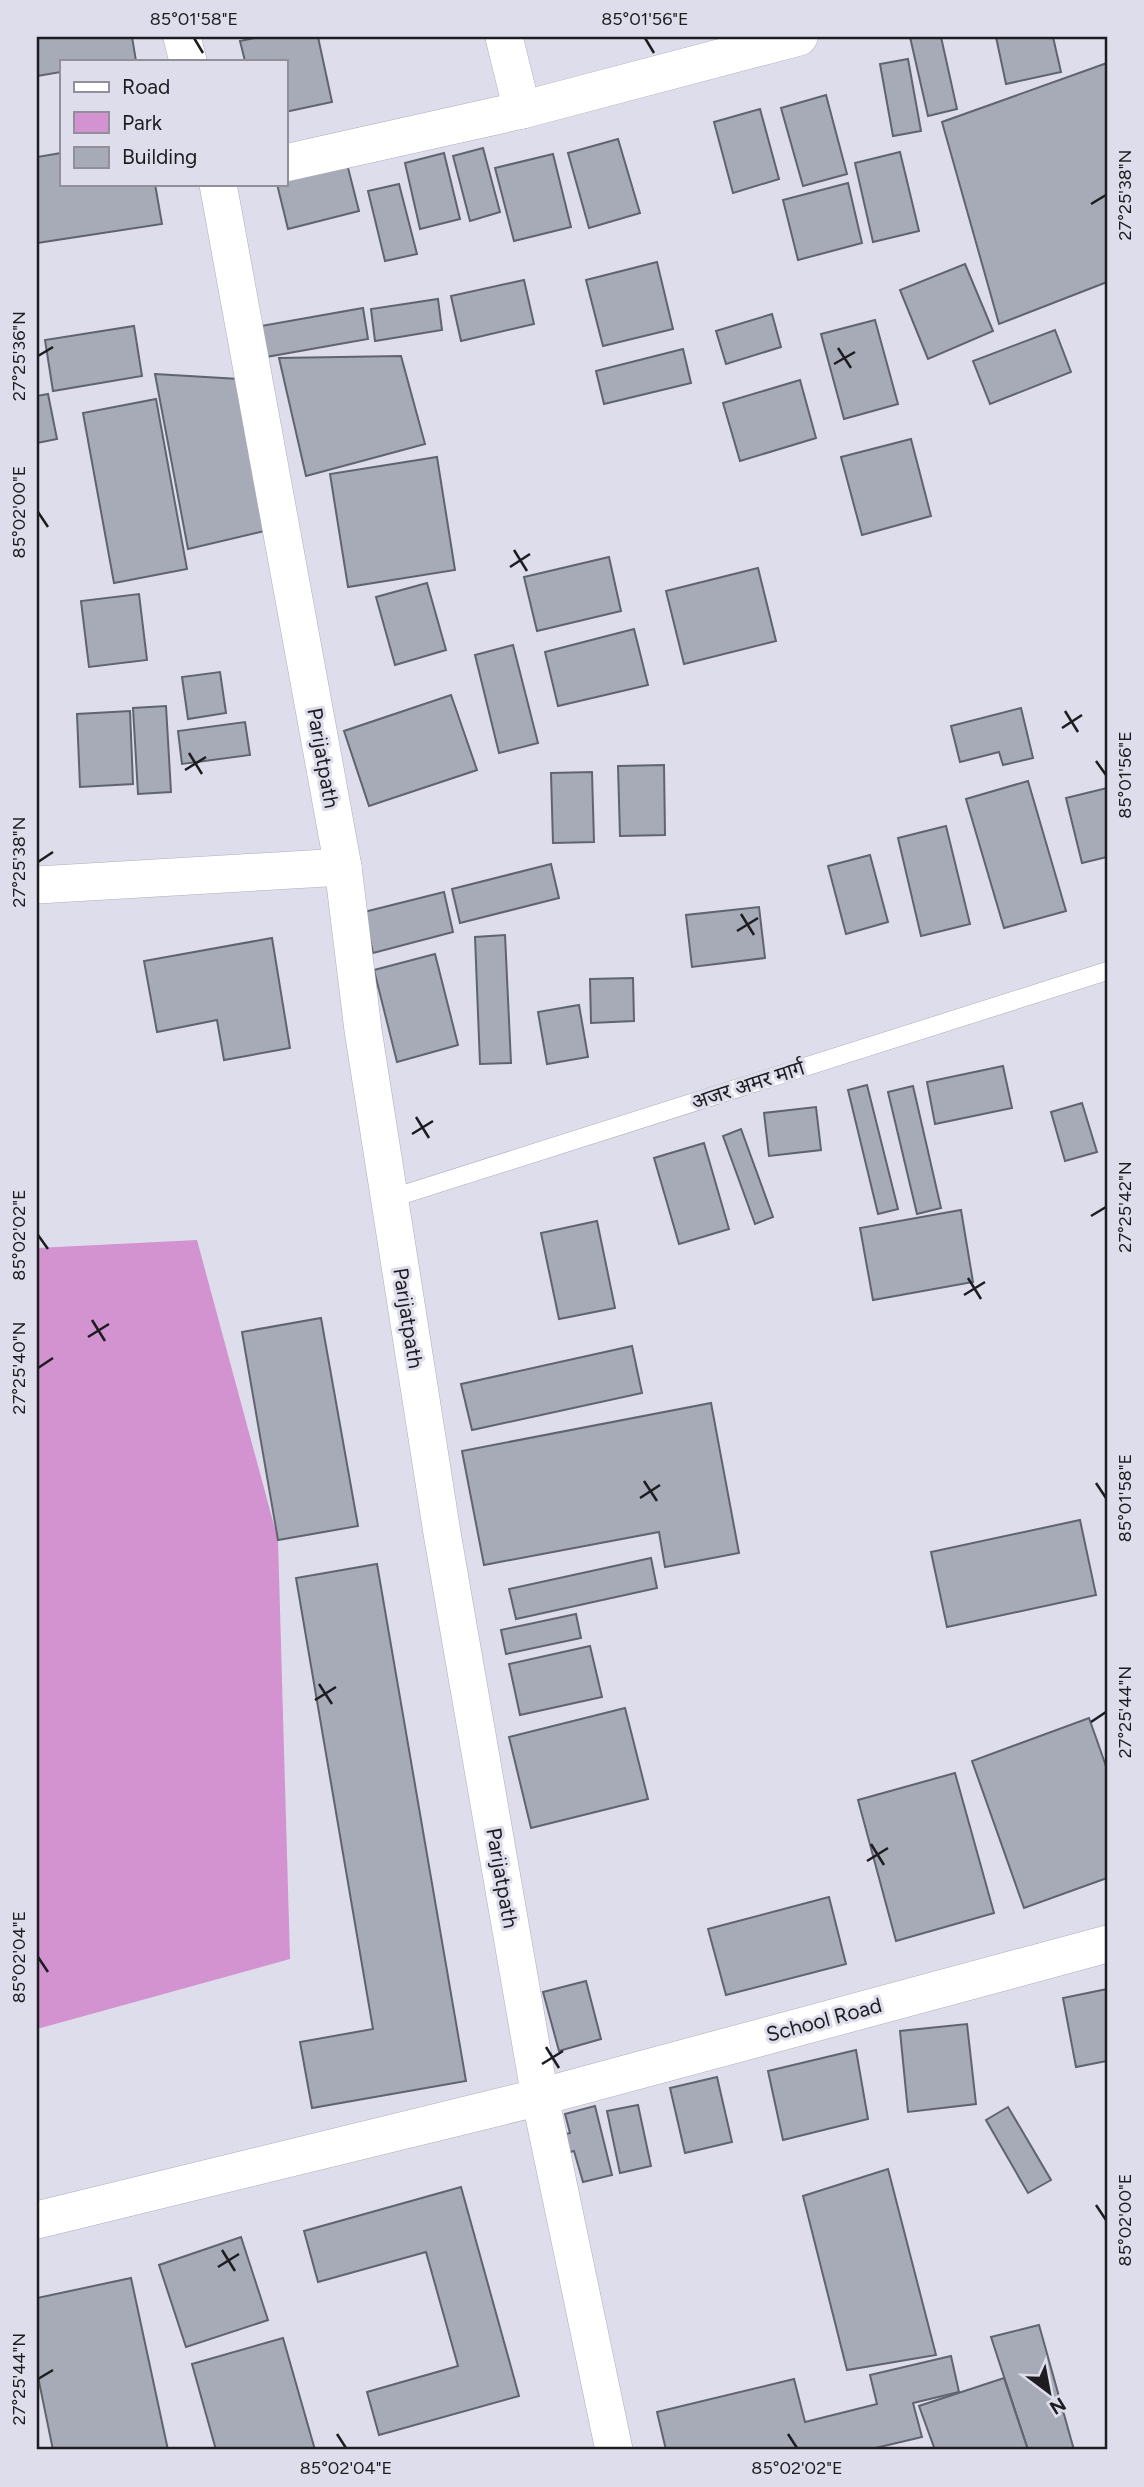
<svg xmlns="http://www.w3.org/2000/svg" width="1144" height="2487" viewBox="0 0 1144 2487" font-family="Figtree,'Noto Sans Devanagari',sans-serif">
<rect width="100%" height="100%" fill="#deddeb"/>
<polygon fill="#d293d0" points="197,1240 278,1540 290,1959 37,2029 37,1248"/>
<g fill="#a7abb8" stroke="#60646f" stroke-width="2">
<polygon points="37,37 132,37 136,61 61,61 61,72 37,76"/>
<polygon points="260,37 318,37 332,102 285,112 285,61 245,61 240,41"/>
<polygon points="910,37 941,37 957,109 928,116"/>
<polygon points="996,37 1053,37 1061,72 1006,84"/>
<polygon points="908,59 921,131 893,136 880,64"/>
<polygon points="1107,63 1107,282 999,324 942,122"/>
<polygon points="826,95 847,174 803,186 781,108"/>
<polygon points="760,109 779,179 733,193 714,122"/>
<polygon points="618,139 640,213 589,228 568,153"/>
<polygon points="483,148 500,212 470,221 453,156"/>
<polygon points="900,152 919,231 873,242 855,163"/>
<polygon points="61,153 61,184 155,184 162,224 37,243 37,157"/>
<polygon points="444,153 460,219 420,229 405,163"/>
<polygon points="553,154 571,227 514,241 495,168"/>
<polygon points="345,156 359,211 288,229 277,184 285,184 285,172"/>
<polygon points="848,183 862,243 798,260 783,200"/>
<polygon points="399,184 417,254 385,261 368,191"/>
<polygon points="657,262 673,329 603,346 586,280"/>
<polygon points="965,264 993,331 928,359 900,290"/>
<polygon points="524,280 534,324 461,341 451,296"/>
<polygon points="438,299 442,330 375,341 371,309"/>
<polygon points="363,308 368,339 266,357 261,326"/>
<polygon points="772,314 781,347 726,364 716,331"/>
<polygon points="875,320 898,404 844,419 821,334"/>
<polygon points="134,326 142,376 53,391 45,340"/>
<polygon points="1055,330 1071,372 990,404 973,361"/>
<polygon points="683,349 691,383 604,404 596,371"/>
<polygon points="401,356 425,444 306,476 279,358"/>
<polygon points="155,374 239,379 273,529 188,549"/>
<polygon points="800,380 816,438 740,461 723,403"/>
<polygon points="48,394 57,439 37,443 37,396"/>
<polygon points="156,399 187,569 114,583 83,413"/>
<polygon points="911,439 931,516 862,535 841,457"/>
<polygon points="437,457 455,570 348,587 330,474"/>
<polygon points="609,557 621,611 537,631 524,577"/>
<polygon points="758,568 776,641 684,664 666,591"/>
<polygon points="427,583 446,650 395,665 376,597"/>
<polygon points="139,594 147,660 89,667 81,601"/>
<polygon points="634,629 648,685 558,706 545,652"/>
<polygon points="513,645 538,743 499,753 475,655"/>
<polygon points="220,672 226,713 188,719 182,677"/>
<polygon points="451,695 477,770 369,806 344,731"/>
<polygon points="166,706 171,792 138,794 133,708"/>
<polygon points="1021,708 1033,758 1003,765 999,752 960,762 951,726"/>
<polygon points="130,711 133,784 80,787 77,714"/>
<polygon points="245,722 250,755 182,764 178,731"/>
<polygon points="664,765 665,835 620,836 618,766"/>
<polygon points="592,772 594,842 553,843 551,773"/>
<polygon points="1028,781 1066,911 1004,928 966,799"/>
<polygon points="1107,788 1107,857 1082,863 1066,798"/>
<polygon points="946,826 970,924 921,936 898,838"/>
<polygon points="870,855 888,922 846,934 828,866"/>
<polygon points="551,864 559,898 460,923 452,889"/>
<polygon points="444,892 453,932 373,953 364,912"/>
<polygon points="759,907 765,958 692,967 686,915"/>
<polygon points="505,935 511,1063 480,1064 475,937"/>
<polygon points="272,938 290,1048 224,1060 217,1020 157,1032 144,961"/>
<polygon points="435,954 458,1045 397,1062 374,970"/>
<polygon points="633,978 634,1021 591,1023 590,979"/>
<polygon points="579,1005 588,1057 547,1064 538,1012"/>
<polygon points="1003,1066 1012,1108 935,1124 927,1082"/>
<polygon points="867,1085 898,1209 878,1214 848,1090"/>
<polygon points="913,1086 941,1208 917,1214 888,1092"/>
<polygon points="1082,1103 1097,1152 1065,1161 1051,1112"/>
<polygon points="816,1107 821,1150 769,1156 764,1113"/>
<polygon points="741,1129 773,1217 755,1224 723,1136"/>
<polygon points="704,1143 729,1229 679,1244 654,1158"/>
<polygon points="961,1210 973,1282 873,1300 860,1228"/>
<polygon points="597,1221 615,1308 559,1319 541,1233"/>
<polygon points="321,1318 358,1526 278,1540 242,1332"/>
<polygon points="632,1346 642,1393 472,1430 461,1384"/>
<polygon points="711,1403 739,1553 665,1567 659,1532 484,1565 462,1451"/>
<polygon points="1080,1520 1096,1595 947,1627 931,1552"/>
<polygon points="651,1558 657,1588 516,1619 509,1589"/>
<polygon points="377,1564 466,2081 312,2108 300,2042 373,2029 296,1578"/>
<polygon points="576,1614 581,1638 506,1654 501,1630"/>
<polygon points="590,1646 602,1697 520,1715 509,1664"/>
<polygon points="625,1708 648,1799 531,1828 509,1737"/>
<polygon points="1089,1718 1107,1769 1107,1878 1024,1908 972,1761"/>
<polygon points="955,1773 994,1913 896,1941 858,1800"/>
<polygon points="829,1897 846,1964 726,1995 708,1929"/>
<polygon points="586,1981 601,2039 559,2051 543,1992"/>
<polygon points="1107,1989 1107,2061 1076,2067 1063,1998"/>
<polygon points="967,2024 976,2104 908,2112 900,2031"/>
<polygon points="856,2050 868,2119 783,2140 768,2071"/>
<polygon points="717,2077 732,2142 685,2153 670,2088"/>
<polygon points="638,2105 651,2166 620,2173 607,2111"/>
<polygon points="595,2106 612,2175 583,2182 574,2151 558,2155 553,2137 570,2133 565,2114"/>
<polygon points="1008,2107 1051,2180 1028,2193 986,2120"/>
<polygon points="888,2169 936,2355 847,2370 803,2196"/>
<polygon points="461,2187 519,2396 379,2435 367,2392 458,2366 426,2252 318,2282 304,2231"/>
<polygon points="241,2237 268,2320 186,2347 159,2265"/>
<polygon points="131,2278 168,2450 53,2450 37,2372 37,2298"/>
<polygon points="1039,2325 1074,2450 1028,2450 991,2337"/>
<polygon points="283,2338 315,2450 216,2450 192,2364"/>
<polygon points="951,2356 959,2392 913,2403 922,2437 867,2450 666,2450 657,2412 794,2379 805,2422 877,2404 870,2375"/>
<polygon points="1004,2378 1028,2450 935,2450 919,2406"/>
</g>
<g fill="none" stroke-linecap="round" stroke-linejoin="round">
<g stroke="#aeadba" stroke-width="19">
<polyline id="service" points="389,1199 1107,971"/>
</g>
<g stroke="#aeadba" stroke-width="38">
<g id="minor">
<polyline points="182,37 188,61"/>
<polyline points="504,37 522,110"/>
<polyline points="285,163 522,110 799,37"/>
<polyline points="218,184 343,867 363,1030 442,1533 540,2097 614,2450"/>
<polyline points="37,885 343,867"/>
<polyline points="37,2220 540,2097 1107,1944"/>
</g>
</g>
<use href="#service" stroke="#fff" stroke-width="18"/>
<use href="#minor" stroke="#fff" stroke-width="37"/>
</g>
<path fill="none" stroke="#1d1d21" stroke-width="2.5" d="M194 38 203 53M645 38 654 53M1091 204 1106 195M838 348 851 368M38 356 53 347M834 364 855 352M38 512 48 527M514 550 527 571M510 567 530 554M1065 711 1078 732M1062 728 1082 715M189 753 202 774M1096 761 1106 775M185 770 206 757M38 862 53 852M741 914 754 935M737 931 758 918M416 1117 429 1138M412 1134 433 1121M1091 1216 1106 1207M38 1235 48 1249M968 1278 981 1299M964 1295 985 1282M92 1320 105 1341M88 1337 109 1324M38 1368 53 1358M644 1481 657 1501M1096 1483 1106 1498M640 1498 660 1485M319 1684 332 1704M315 1700 336 1687M1091 1722 1106 1712M871 1844 884 1865M867 1861 888 1848M38 1957 48 1972M546 2047 559 2068M542 2064 563 2051M1096 2205 1106 2220M222 2250 235 2271M218 2267 239 2254M38 2379 53 2370M337 2434 346 2448M788 2434 797 2448"/>
<g text-anchor="middle" stroke-width="6" stroke-linejoin="round" paint-order="stroke">
<g font-size="21" fill="#1d1d21" stroke="#deddeb">
<text transform="translate(323 758) rotate(80)" y="7">Parijatpath</text>
<text transform="translate(748 1085) rotate(-18)" y="7">अजर अमर मार्ग</text>
<text transform="translate(408 1318) rotate(81)" y="7">Parijatpath</text>
<text transform="translate(502 1878) rotate(80)" y="7">Parijatpath</text>
<text transform="translate(824 2020) rotate(-15)" y="7">School Road</text>
</g>
</g>
<rect width="1144" height="2487" fill="none" stroke="#deddeb" stroke-width="77"/>
<rect x="60" y="60" width="228" height="126" fill="#deddeb" stroke="#91909a" stroke-width="2"/>
<rect x="74" y="82" width="35" height="10" fill="#ffffff" stroke="#91909a" stroke-width="2"/>
<text x="122" y="94" font-size="21" fill="#1d1d21">Road</text>
<rect x="74" y="112" width="35" height="21" fill="#d293d0" stroke="#91909a" stroke-width="2"/>
<text x="122" y="130" font-size="21" fill="#1d1d21">Park</text>
<rect x="74" y="147" width="35" height="21" fill="#a7abb8" stroke="#91909a" stroke-width="2"/>
<text x="122" y="164" font-size="21" fill="#1d1d21">Building</text>
<g transform="translate(1049 2392) rotate(148)" stroke="#deddeb" stroke-width="5" paint-order="stroke">
<path d="M0-5L12 26L0 18L-12 26Z" fill="#1d1d21"/>
<text y="-10" font-size="19" font-weight="bold" text-anchor="middle" fill="#1d1d21">N</text>
</g>
<rect x="38" y="38" width="1068" height="2410" fill="none" stroke="#1d1d21" stroke-width="2.5"/>
<g font-size="18" text-anchor="middle" fill="#1d1d21">
<text x="194" y="25">85°01'58"E</text>
<text x="645" y="25">85°01'56"E</text>
<text transform="translate(1125 195) rotate(-90)" y="6">27°25'38"N</text>
<text transform="translate(19 356) rotate(-90)" y="6">27°25'36"N</text>
<text transform="translate(19 512) rotate(-90)" y="6">85°02'00"E</text>
<text transform="translate(1125 775) rotate(-90)" y="6">85°01'56"E</text>
<text transform="translate(19 862) rotate(-90)" y="6">27°25'38"N</text>
<text transform="translate(1125 1207) rotate(-90)" y="6">27°25'42"N</text>
<text transform="translate(19 1235) rotate(-90)" y="6">85°02'02"E</text>
<text transform="translate(19 1368) rotate(-90)" y="6">27°25'40"N</text>
<text transform="translate(1125 1498) rotate(-90)" y="6">85°01'58"E</text>
<text transform="translate(1125 1712) rotate(-90)" y="6">27°25'44"N</text>
<text transform="translate(19 1957) rotate(-90)" y="6">85°02'04"E</text>
<text transform="translate(1125 2220) rotate(-90)" y="6">85°02'00"E</text>
<text transform="translate(19 2379) rotate(-90)" y="6">27°25'44"N</text>
<text x="346" y="2474">85°02'04"E</text>
<text x="797" y="2474">85°02'02"E</text>
</g>
</svg>
